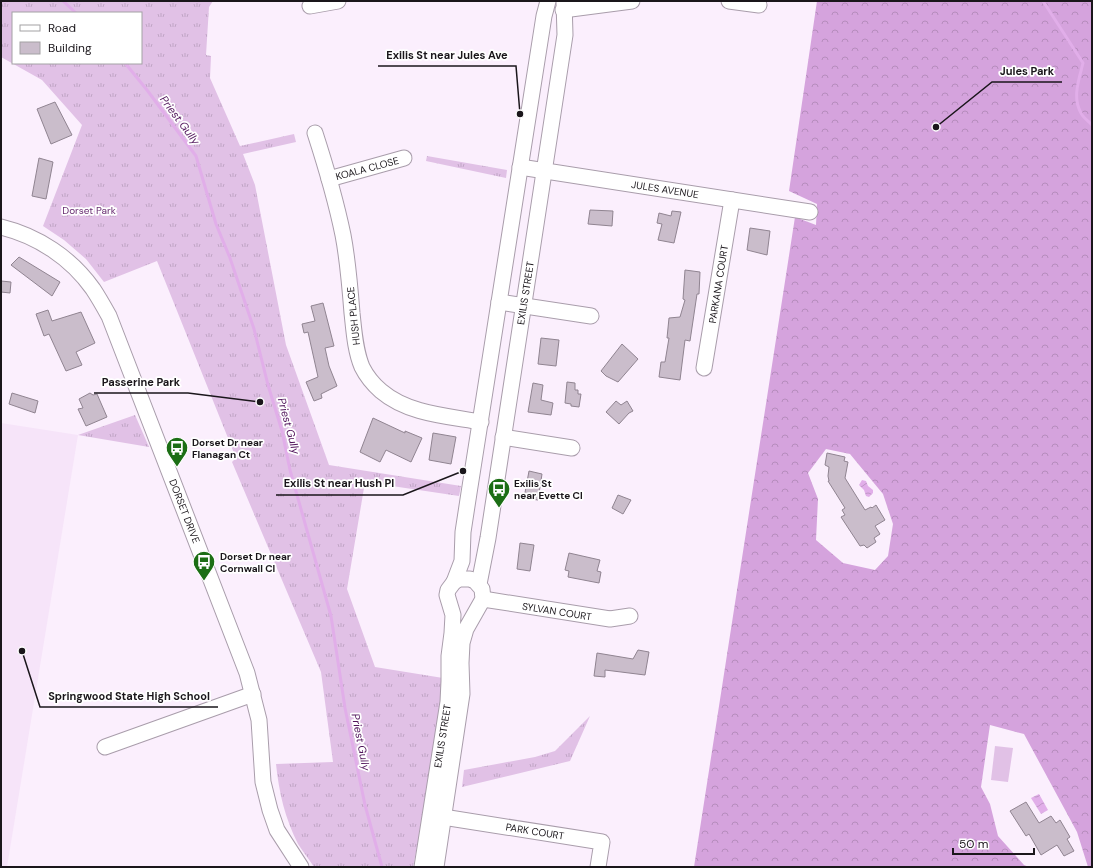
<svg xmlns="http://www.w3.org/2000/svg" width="1093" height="868" viewBox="0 0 1093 868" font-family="'DM Sans',sans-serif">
<defs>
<pattern id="grass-tufts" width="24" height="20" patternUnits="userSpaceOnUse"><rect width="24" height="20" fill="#e1c1e6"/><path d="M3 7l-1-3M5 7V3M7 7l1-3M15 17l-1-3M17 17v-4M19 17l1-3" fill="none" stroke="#c0a5c5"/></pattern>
<pattern id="forest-crowns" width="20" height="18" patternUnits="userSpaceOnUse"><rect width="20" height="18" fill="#d5a3dd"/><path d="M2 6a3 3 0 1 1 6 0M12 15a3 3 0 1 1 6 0" fill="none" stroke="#b68cbd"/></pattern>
<pattern id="water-waves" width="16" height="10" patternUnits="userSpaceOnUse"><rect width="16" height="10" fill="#e1aee9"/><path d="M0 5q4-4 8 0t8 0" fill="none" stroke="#c095c7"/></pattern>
</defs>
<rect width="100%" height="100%" fill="#fbeffd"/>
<polygon fill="#f6e4f9" points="1,423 78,435 7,867 1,867"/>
<g fill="url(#grass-tufts)" fill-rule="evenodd">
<path d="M1 1H213L209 7 206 55 211 56 210 78 240 146 294 134 296 142 243 154 255 185 286 345 329 465 461 486 459 496 365 482 347 589 375 667 443 678 444 701 434 761 413 867H314C309 859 303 852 298 844 285 818 279 793 276 764L333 762 321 672 232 462 236 458 157 261 104 282 86 259 64 240 43 226 82 125 42 80 1 57ZM13 13H141V63H13Z"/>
<polygon points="427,156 507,170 506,178 426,161"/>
<polygon points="135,415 149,447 78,435"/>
<polygon points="590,716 570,761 462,787 464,770 535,757 555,751"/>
</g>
<path fill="url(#forest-crowns)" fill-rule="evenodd" d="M817 1H1092V867H1088L1077 832 1024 734 990 725 981 787 990 804 998 836 1024 865 1029 867H694L795 217 816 225 817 204 789 191ZM826 449 850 454 883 494 893 524 888 556 875 570 843 563 816 540 818 499 808 473Z"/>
<polygon fill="#e1c1e6" points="995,746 1013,748 1008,782 991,780"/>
<g fill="url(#water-waves)">
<polygon points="862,480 866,481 868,486 873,490 873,493 869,497 866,496 864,490 859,485"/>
<polygon points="1039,794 1048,810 1041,814 1031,798"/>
</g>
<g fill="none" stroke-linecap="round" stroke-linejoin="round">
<g stroke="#e1aee9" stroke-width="3">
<polyline points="63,1 76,13"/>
<path d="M1043 1 1083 63C1079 79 1072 98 1081 113 1083 118 1089 121 1092 125"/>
<polyline points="125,63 147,90 196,156 216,224 230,258 254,329 268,385 282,431 290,470 331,616 345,708 365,805 382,867"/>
</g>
</g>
<g fill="#cabdcb" stroke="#908491">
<polygon points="55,102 72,135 51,144 37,109"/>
<polygon points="39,158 53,162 46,199 32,196"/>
<polygon points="590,210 613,211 612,226 588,224"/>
<polygon points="672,211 681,212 674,243 658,240 662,224 657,223 659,213 671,216"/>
<polygon points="750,228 770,231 767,255 747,250"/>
<polygon points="19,257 60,282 52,296 11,265"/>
<polygon points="685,270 700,272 699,294 697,294 690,341 685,340 680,380 659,377 661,362 665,362 669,338 667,338 669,318 680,317 685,300 683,299"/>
<polygon points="1,281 11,282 10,293 1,292"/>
<polygon points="323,303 334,346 325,348 329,366 337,386 321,394 322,398 314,401 306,382 318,377 308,332 304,333 302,324 315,321 311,306"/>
<polygon points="48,310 52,321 81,312 95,343 76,352 82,365 66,371 49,334 44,336 36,314"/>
<polygon points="541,338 559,340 556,366 538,364"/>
<polygon points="622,344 638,359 618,382 606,376 601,371"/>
<polygon points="567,382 575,383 575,390 578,390 578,394 581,394 579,407 571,406 571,404 565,403"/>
<polygon points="533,383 543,385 541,400 553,403 551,415 528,412"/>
<polygon points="12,393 38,401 35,413 9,404"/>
<polygon points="90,393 93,395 97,394 107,417 86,426 78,409 83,408 79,399"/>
<polygon points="616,401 621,405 627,401 633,411 629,413 619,424 606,412"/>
<polygon points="373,418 405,433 405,431 422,438 411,462 386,450 380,462 360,452"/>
<polygon points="433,433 456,437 451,464 429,460"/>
<polygon points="827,453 845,457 844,461 848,462 845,478 865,510 871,507 872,508 876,505 885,520 875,526 880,534 874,538 876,542 867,548 864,545 860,546 841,517 845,515 842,510 845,508 828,481 829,481 828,476 829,467 825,465"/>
<polygon points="529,471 542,474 538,500 524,498"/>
<polygon points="618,495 631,500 623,514 612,508"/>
<polygon points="520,543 534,545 530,571 517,569"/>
<polygon points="569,553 600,560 597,571 601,572 599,583 568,577 569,571 565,570"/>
<polygon points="638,650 649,652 645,675 605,670 605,677 594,676 597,653 633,659"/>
<polygon points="1026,802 1039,823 1051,816 1056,823 1060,820 1070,837 1067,839 1074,851 1064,856 1057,845 1041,855 1029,834 1026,836 1010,811"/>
</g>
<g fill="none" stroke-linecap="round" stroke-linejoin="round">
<g stroke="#a99dab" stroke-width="17">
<g id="minor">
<polyline points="729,1 759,5"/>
<polyline points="310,6 338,1"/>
<polyline points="563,10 632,1"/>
<path d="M315 133C326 167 336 201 343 235 348 261 350 287 352 313 354 331 355 350 362 367 366 375 374 385 381 391 408 414 447 416 481 422"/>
<polyline points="520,167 810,212"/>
<polyline points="329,179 404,158"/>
<path d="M1 227C38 236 71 258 93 289 99 298 104 307 109 316L247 673 259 720 263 782 270 810 277 830 301 867"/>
<polyline points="499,302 591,316"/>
<polyline points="704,368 732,200"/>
<polyline points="503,437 572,448"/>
<polyline points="454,582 462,561 463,532 469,493 544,16 548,1"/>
<polyline points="479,584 488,538 565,35 564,1"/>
<polyline points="483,599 610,619 630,616"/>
<polyline points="105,747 253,694"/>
<polyline points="443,817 602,842 598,867"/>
<polyline points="422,867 448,702 449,681 449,656 452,633 453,615 447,595 448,590 454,582 459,579 470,579 475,581 482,589 483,599 466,629 462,643 461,663 462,694 436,867"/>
</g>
</g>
<use href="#minor" stroke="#fff" stroke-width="15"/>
</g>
<defs>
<g id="bus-pin" transform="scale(1.15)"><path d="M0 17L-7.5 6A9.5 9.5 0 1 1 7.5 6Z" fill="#1c6e15" stroke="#fff"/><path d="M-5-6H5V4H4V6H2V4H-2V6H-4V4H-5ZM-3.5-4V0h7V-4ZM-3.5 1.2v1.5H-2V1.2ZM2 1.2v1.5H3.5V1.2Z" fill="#fff"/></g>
</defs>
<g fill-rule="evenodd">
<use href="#bus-pin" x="177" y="448"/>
<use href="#bus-pin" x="499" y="489"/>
<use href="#bus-pin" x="204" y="562"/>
</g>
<g text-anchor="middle" stroke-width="3.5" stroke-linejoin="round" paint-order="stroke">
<g font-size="10" fill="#1a161b" stroke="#fff">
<text transform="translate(367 168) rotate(-15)" y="4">KOALA CLOSE</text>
<text transform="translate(665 189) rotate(9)" y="4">JULES AVENUE</text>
<text transform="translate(718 284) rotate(-81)" y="4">PARKANA COURT</text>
<text transform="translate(525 293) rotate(-81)" y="4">EXILIS STREET</text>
<text transform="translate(353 316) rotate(-96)" y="4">HUSH PLACE</text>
<text transform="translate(185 511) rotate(69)" y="4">DORSET DRIVE</text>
<text transform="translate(557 611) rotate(9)" y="4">SYLVAN COURT</text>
<text transform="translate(442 736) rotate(-81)" y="4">EXILIS STREET</text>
<text transform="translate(535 831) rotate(9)" y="4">PARK COURT</text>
</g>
<g font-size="10" fill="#672b70" stroke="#fff">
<text x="89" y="214">Dorset Park</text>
</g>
<g font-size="10" font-weight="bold" fill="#1a161b" stroke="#fff" text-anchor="start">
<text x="192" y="446">Dorset Dr near<tspan x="192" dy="12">Flanagan Ct</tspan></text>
<text x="514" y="487">Exilis St<tspan x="514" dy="12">near Evette Cl</tspan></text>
<text x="220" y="560">Dorset Dr near<tspan x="220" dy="12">Cornwall Cl</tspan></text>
</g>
<g font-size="11" font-style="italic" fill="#52165c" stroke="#fff">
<text transform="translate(180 120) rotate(53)" y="4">Priest Gully</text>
<text transform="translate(289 426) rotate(75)" y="4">Priest Gully</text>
<text transform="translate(361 742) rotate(79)" y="4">Priest Gully</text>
</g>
</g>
<path fill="none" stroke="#1a161b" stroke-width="1.5" d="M520 114L516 66H378M936 127L992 82H1062M260 402L188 393H94M463 471L403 495H276M22 651L40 707H218"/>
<g fill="#1a161b" stroke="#fff" stroke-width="1.5">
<circle cx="520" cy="114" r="4"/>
<circle cx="936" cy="127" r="4"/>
<circle cx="260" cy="402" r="4"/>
<circle cx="463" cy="471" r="4"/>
<circle cx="22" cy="651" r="4"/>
</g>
<g font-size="11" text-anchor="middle" font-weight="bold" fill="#1a161b" stroke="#fff" stroke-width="3.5" stroke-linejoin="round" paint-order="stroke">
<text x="447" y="59">Exilis St near Jules Ave</text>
<text x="1027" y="75">Jules Park</text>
<text x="141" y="386">Passerine Park</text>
<text x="339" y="487">Exilis St near Hush Pl</text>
<text x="129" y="700">Springwood State High School</text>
</g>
<rect width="1093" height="868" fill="none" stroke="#1a161b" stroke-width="4"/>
<rect x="12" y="12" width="130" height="52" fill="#ffffff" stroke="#a3a2a4"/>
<rect x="20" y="25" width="20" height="6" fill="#ffffff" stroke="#a3a2a4"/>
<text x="48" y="32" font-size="12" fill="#1a161b">Road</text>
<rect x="20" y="42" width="20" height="12" fill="#cabdcb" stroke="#a3a2a4"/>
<text x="48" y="52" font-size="12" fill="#1a161b">Building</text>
<path d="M953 848v6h81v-6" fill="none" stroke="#1a161b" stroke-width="2"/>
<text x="959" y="848" font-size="12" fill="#1a161b" stroke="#ffffff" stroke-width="3" paint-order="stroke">50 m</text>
</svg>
